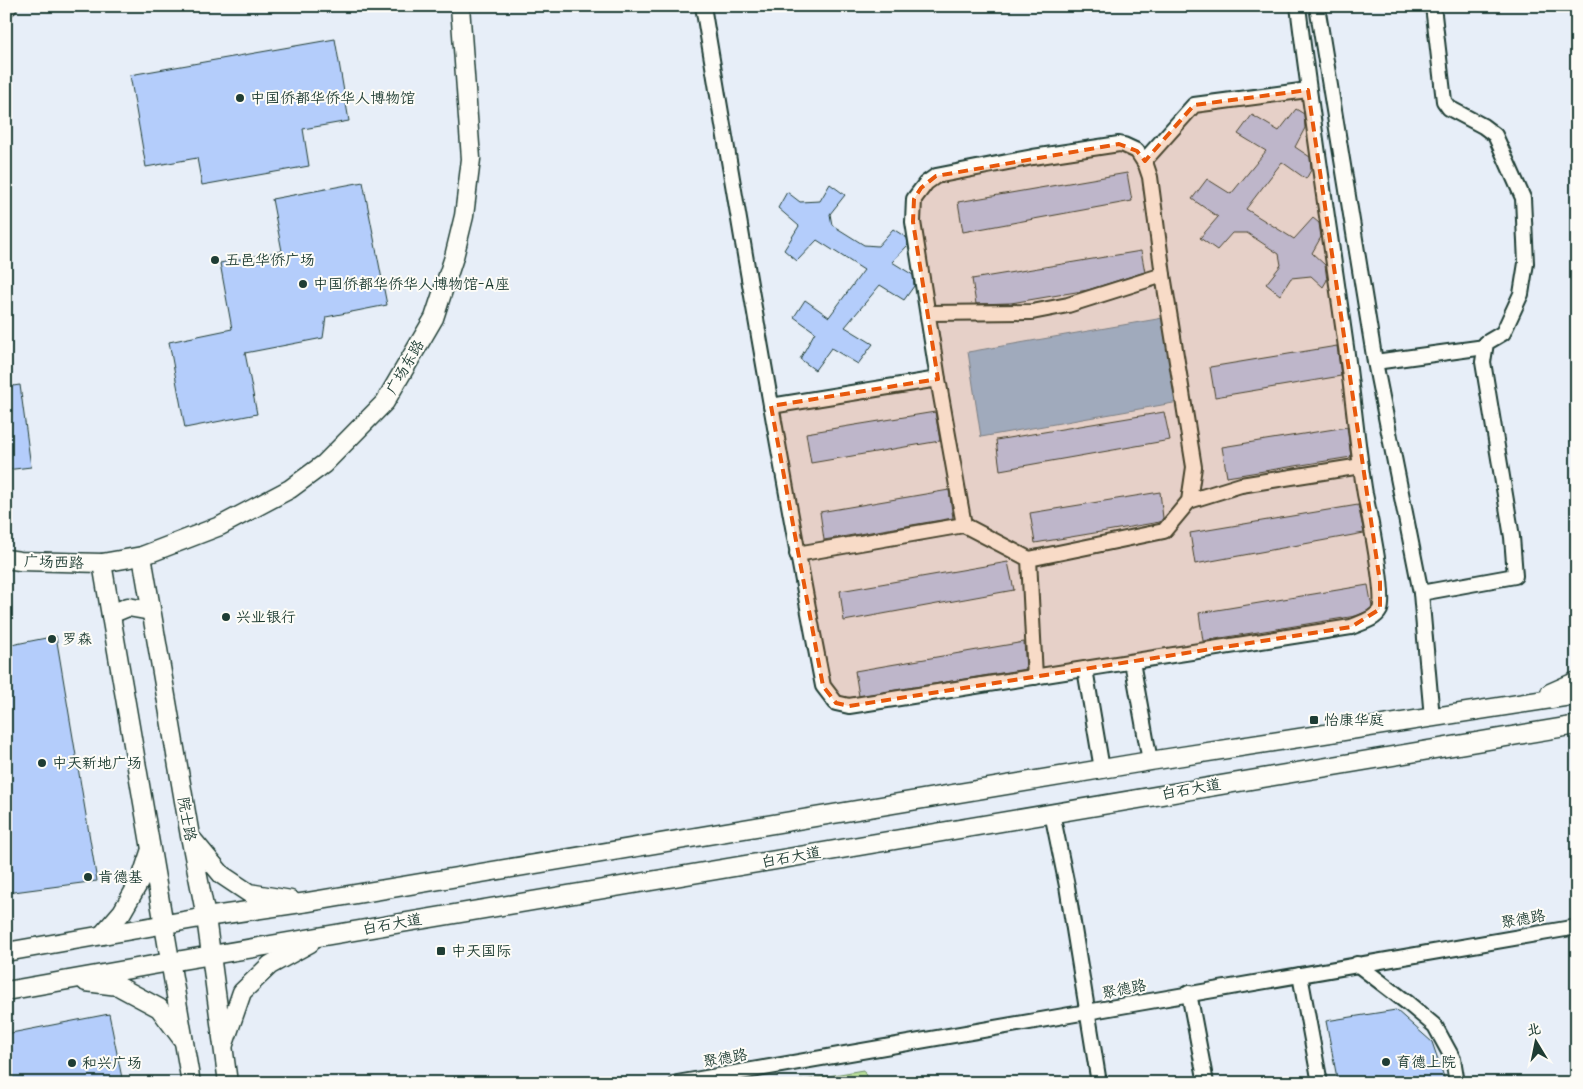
<svg xmlns="http://www.w3.org/2000/svg" width="1583" height="1089" viewBox="0 0 1583 1089" font-family="Mali,'LXGW WenKai TC',sans-serif">
<rect width="100%" height="100%" fill="#e7eef8"/>
<filter id="ink" filterUnits="userSpaceOnUse"><feTurbulence type="fractalNoise" baseFrequency=".02" numOctaves="2"/><feDisplacementMap in="SourceGraphic" scale="10" xChannelSelector="R" yChannelSelector="G"/><feConvolveMatrix kernelMatrix="1 2 1 2 8 2 1 2 1" color-interpolation-filters="sRGB"/></filter>
<g filter="url(#ink)">
<polygon fill="#b9df9a" stroke="#6c8e67" points="863,1070 870,1083 788,1083"/>
<polygon fill="#8fbee9" stroke="#628aa1" points="1163,318 1179,402 981,437 968,352"/>
<g fill="#b4cdfb" stroke="#1f3d34">
<polygon points="335,39 349,121 303,129 309,166 202,185 197,158 146,167 130,75"/>
<polygon points="1296,109 1304,114 1305,128 1295,147 1310,157 1311,170 1306,179 1282,162 1246,209 1294,239 1313,218 1319,223 1321,237 1312,253 1325,265 1327,280 1323,287 1311,276 1291,278 1280,295 1266,284 1281,265 1279,254 1247,233 1232,233 1217,250 1200,238 1218,217 1192,199 1207,179 1231,194 1266,151 1238,134 1252,115 1279,131"/>
<polygon points="1127,173 1132,201 963,232 958,202"/>
<polygon points="363,182 387,305 326,317 323,338 245,353 257,414 185,428 169,342 232,329 220,263 282,251 272,199"/>
<polygon points="830,184 845,195 830,214 832,225 864,245 878,246 893,229 907,238 908,245 892,262 913,275 914,286 904,300 880,285 845,327 873,344 858,364 831,348 815,370 800,359 815,332 794,317 805,300 829,317 864,270 817,240 797,261 784,250 799,226 778,208 787,192 800,202 820,201"/>
<polygon points="1141,251 1145,272 1088,290 1011,303 976,304 972,279"/>
<polygon points="1337,346 1341,376 1215,397 1210,367"/>
<polygon points="20,385 31,467 6,470 6,387"/>
<polygon points="935,412 940,441 811,463 806,433"/>
<polygon points="1164,412 1170,440 1000,470 996,440"/>
<polygon points="1347,427 1351,457 1227,477 1222,447"/>
<polygon points="949,490 953,518 824,540 820,512"/>
<polygon points="1160,492 1163,518 1160,522 1035,543 1030,513"/>
<polygon points="1358,505 1364,533 1195,564 1190,533"/>
<polygon points="1008,562 1014,590 844,621 840,591"/>
<polygon points="1368,585 1372,607 1367,611 1356,616 1203,641 1199,613"/>
<polygon points="56,636 97,881 6,893 6,646"/>
<polygon points="1024,642 1026,669 859,696 855,671"/>
<polygon points="1396,1010 1432,1042 1446,1083 1338,1083 1326,1021"/>
<polygon points="109,1014 123,1083 11,1083 6,1060 6,1034"/>
</g>
<g fill="none" stroke-linecap="round" stroke-linejoin="round">
<g stroke="#1f3d34" stroke-width="18">
<g id="minor">
<path d="M703 6C741 233 779 460 823 686L836 703 849 706 1351 627C1360 623 1375 620 1380 610 1386 596 1369 513 1365 494 1357 445 1353 396 1346 347 1330 234 1312 120 1298 6"/>
<polyline points="1317,6 1375,362 1421,593 1432,718"/>
<polyline points="1144,161 1194,105 1308,90"/>
<polyline points="928,313 1032,312 1068,305 1163,275 1150,177 1146,165 1137,151 1124,145 1119,144 1033,157 936,176 926,183 914,199 913,222 938,379"/>
<polyline points="1375,362 1485,347"/>
<polyline points="771,406 938,379 964,525 797,554"/>
<polyline points="1189,501 1241,485 1361,466"/>
<polyline points="964,525 1029,559 1035,677"/>
<polyline points="1029,559 1164,531 1189,501 1194,467 1163,275"/>
<polyline points="1421,593 1515,576 1512,537 1483,362 1486,343 1503,333 1521,294 1526,263 1523,198 1495,135 1483,126 1449,108 1444,101 1433,6"/>
<polyline points="1132,662 1150,761"/>
<polyline points="1085,669 1102,769"/>
<polyline points="1052,813 1067,886 1099,1083"/>
<polyline points="1357,964 1409,1004 1435,1026 1453,1059 1457,1083"/>
<polyline points="1300,975 1320,1083"/>
<polyline points="1189,993 1206,1083"/>
<path d="M677 1083C977 1032 1277 978 1577 927"/>
</g>
</g>
<g stroke="#1f3d34" stroke-width="21">
<g id="major">
<polyline points="6,7 8,6"/>
<polyline points="142,556 190,836 206,917 228,1083"/>
<polyline points="6,559 20,561 102,563 142,556 220,526 290,489 324,464 385,402 434,318 454,257 464,216 471,159 460,6"/>
<polyline points="102,563 191,1083"/>
<polyline points="111,614 128,607 151,611"/>
<polyline points="1550,693 1577,681"/>
<polyline points="192,839 222,875 249,893 291,900"/>
<polyline points="102,935 122,912 141,879 150,852"/>
<polyline points="6,952 206,917 308,902 1150,761 1577,695"/>
<polyline points="86,982 118,986 159,1008 183,1040"/>
<polyline points="6,991 170,962 1577,725"/>
<polyline points="224,1044 242,992 270,965 310,943"/>
</g>
</g>
<use href="#minor" stroke="#fdfcf7" stroke-width="14"/>
<use href="#major" stroke="#fdfcf7" stroke-width="18"/>
</g>
</g>
<path fill="#e8590c" fill-opacity="0.2" stroke="#e8590c" stroke-width="4" stroke-dasharray="10 6" stroke-linejoin="round" d="M1308 90 1380 582V609L1351 627 849 706 836 703 823 686 771 406 938 379 913 222 914 199 921 188 936 176 1119 144 1137 151 1145 161 1194 105Z"/>
<g fill="#1f3d34" stroke="#fdfcf7" stroke-width="2">
<circle cx="240" cy="98" r="5"/>
<circle cx="215" cy="260" r="5"/>
<circle cx="303" cy="284" r="5"/>
<circle cx="226" cy="617" r="5"/>
<circle cx="52" cy="639" r="5"/>
<rect x="1309" y="715" width="10" height="10" rx="2.5"/>
<circle cx="42" cy="763" r="5"/>
<circle cx="88" cy="877" r="5"/>
<rect x="436" y="946" width="10" height="10" rx="2.5"/>
<circle cx="1386" cy="1062" r="5"/>
<circle cx="72" cy="1063" r="5"/>
</g>
<g text-anchor="middle" stroke-width="4" stroke-linejoin="round" paint-order="stroke">
<g font-size="15" fill="#1f3d34" stroke="#fdfcf7" text-anchor="start">
<text x="250" y="103">中国侨都华侨华人博物馆</text>
<text x="225" y="265">五邑华侨广场</text>
<text x="313" y="289">中国侨都华侨华人博物馆-A座</text>
<text x="236" y="622">兴业银行</text>
<text x="62" y="644">罗森</text>
<text x="1324" y="725">怡康华庭</text>
<text x="52" y="768">中天新地广场</text>
<text x="98" y="882">肯德基</text>
<text x="451" y="956">中天国际</text>
<text x="1396" y="1067">育德上院</text>
<text x="82" y="1068">和兴广场</text>
</g>
<g font-size="15" fill="#1f3d34" stroke="#fdfcf7">
<text transform="translate(405 367) rotate(-60)" y="5">广场东路</text>
<text transform="translate(54 562) rotate(2)" y="5">广场西路</text>
<text transform="translate(1191 789) rotate(-10)" y="5">白石大道</text>
<text transform="translate(187 819) rotate(80)" y="5">院士路</text>
<text transform="translate(791 857) rotate(-10)" y="5">白石大道</text>
<text transform="translate(1523 919) rotate(-10)" y="5">聚德路</text>
<text transform="translate(392 924) rotate(-10)" y="5">白石大道</text>
<text transform="translate(1124 989) rotate(-11)" y="5">聚德路</text>
<text transform="translate(725 1058) rotate(-10)" y="5">聚德路</text>
</g>
</g>
<rect width="1583" height="1089" fill="none" stroke="#fdfcf7" stroke-width="25"/>
<rect x="12" y="12" width="1558" height="1064" fill="none" stroke="#1f3d34" stroke-width="2" filter="url(#ink)"/>
<g transform="translate(1536 1042) rotate(350)" stroke="#fdfcf7" stroke-width="4" paint-order="stroke">
<path d="M0-4L9 19L0 12L-9 19Z" fill="#1f3d34"/>
<text y="-8" font-size="14" font-weight="bold" text-anchor="middle" fill="#1f3d34">北</text>
</g>
</svg>
